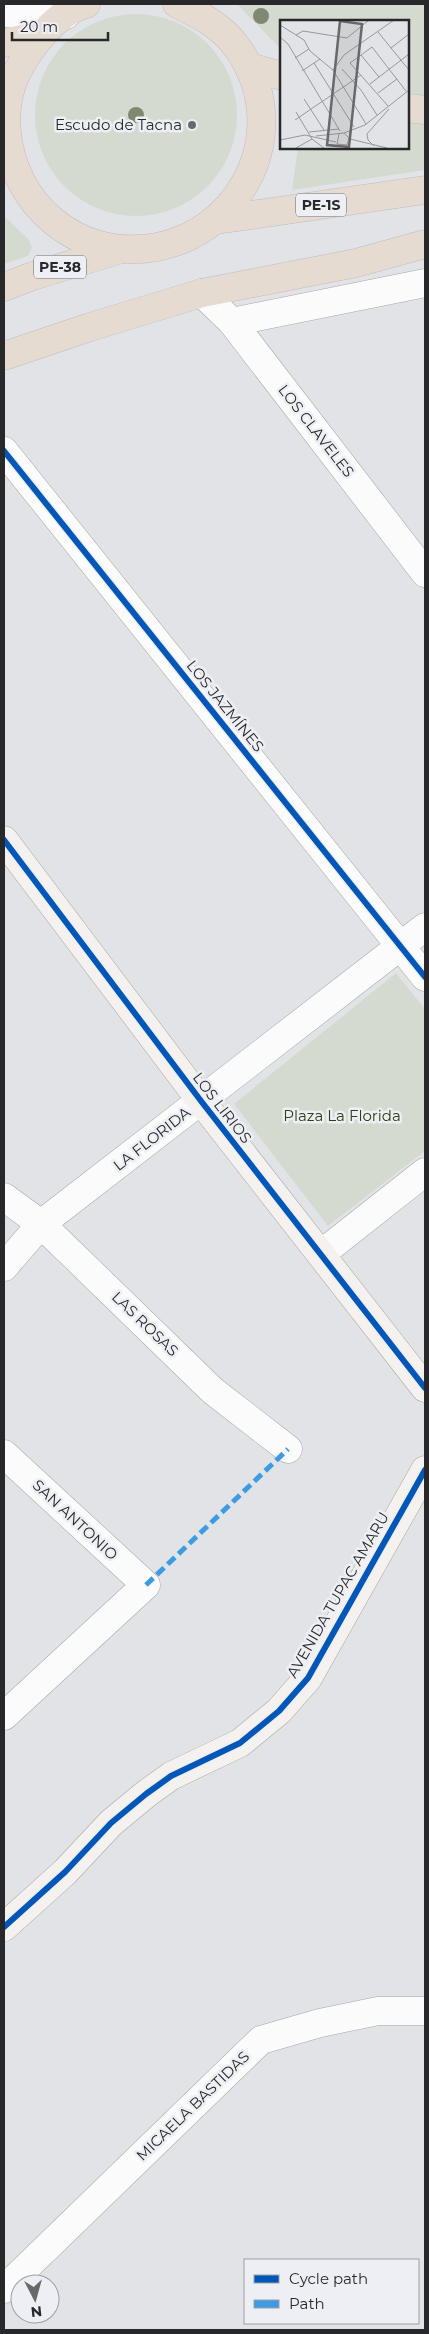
<svg xmlns="http://www.w3.org/2000/svg" width="429" height="2334" viewBox="0 0 429 2334" font-family="Montserrat,sans-serif">
<rect width="100%" height="100%" fill="#e2e3e6"/>
<g fill="#d5dad1">
<polygon points="237,4 425,4 425,96 408,93 408,21 282,21 281,49"/>
<circle cx="136" cy="115" r="101"/>
<polygon points="408,121 425,124 425,170 292,190 298,148 408,148"/>
<polygon points="4,216 28,239 32,247 28,256 4,264"/>
<polygon points="396,973 425,1009 425,1151 328,1226 234,1104"/>
</g>
<g fill="none" stroke-linecap="round" stroke-linejoin="round">
<g stroke="#a7a7aa" stroke-width="29">
<g id="street">
<polyline points="4,13 66,15"/>
<polyline points="202,293 232,322 425,573"/>
<polyline points="232,322 425,283"/>
<polyline points="4,451 425,977"/>
<polyline points="4,1197 41,1224 213,1391 288,1449"/>
<polyline points="321,1254 425,1172"/>
<polyline points="4,1267 41,1224 425,927"/>
<polyline points="4,1454 146,1585 4,1716"/>
<polyline points="4,2289 261,2040 320,2023 378,2011 425,2011"/>
</g>
</g>
<g stroke="#a7a7aa" stroke-width="29">
<g id="secondary">
<polyline points="4,840 201,1101 425,1388"/>
<polyline points="4,1927 65,1872 111,1823 146,1794 171,1776 240,1743 279,1711 308,1678 425,1470"/>
</g>
</g>
<g stroke="#bdbdc0" stroke-width="29">
<g id="highway">
<path d="M86 4C56 12 29 48 16 74 0 108 5 151 22 183 38 213 66 236 99 245 219 275 310 140 233 42 218 24 198 14 177 4"/>
<polyline points="4,43 41,35"/>
<polyline points="249,67 282,76"/>
<polyline points="408,108 425,110"/>
<polyline points="216,220 425,190"/>
<polyline points="4,287 33,276 118,250"/>
<polyline points="4,356 90,327 202,293 356,263 425,244"/>
</g>
</g>
<use href="#street" stroke="#fbfbfb" stroke-width="28"/>
<use href="#secondary" stroke="#f4f1ee" stroke-width="28"/>
<use href="#highway" stroke="#e5dbd1" stroke-width="28"/>
<polyline stroke="#3d9ce1" stroke-width="5" stroke-dasharray="10 5" stroke-linecap="butt" points="146,1585 288,1449"/>
<g stroke="#edeff5" stroke-width="9">
<g id="cycleway">
<polyline points="4,451 425,977"/>
<polyline points="4,840 201,1101 425,1388"/>
<polyline points="4,1927 65,1872 111,1823 146,1794 171,1776 240,1743 279,1711 308,1678 425,1470"/>
</g>
</g>
<use href="#cycleway" stroke="#0057b8" stroke-width="6"/>
</g>
<g fill="#80896f">
<circle cx="261" cy="16" r="8"/>
<circle cx="136" cy="115" r="8"/>
</g>
<circle fill="#69696c" stroke="#edeff5" stroke-width="2" cx="192" cy="125" r="5"/>
<g text-anchor="middle" stroke-width="5" stroke-linejoin="round" paint-order="stroke">
<g fill="#edeff5" stroke="#636468" stroke-width="1">
<rect x="296" y="193.5" width="50" height="23" rx="4"/>
<rect x="34" y="255.5" width="52" height="23" rx="4"/>
</g>
<g font-size="14" font-weight="bold" fill="#28282b">
<text x="321" y="210">PE-1S</text>
<text x="60" y="272">PE-38</text>
</g>
<g font-size="15" fill="#28282b" stroke="#edeff5" text-anchor="end">
<text x="182" y="130">Escudo de Tacna</text>
</g>
<g font-size="15" fill="#28282b" stroke="#edeff5">
<text transform="translate(316 431) rotate(52)" y="5">LOS CLAVELES</text>
<text transform="translate(225 706) rotate(51)" y="5">LOS JAZMÍNES</text>
<text transform="translate(222 1108) rotate(52)" y="5">LOS LIRIOS</text>
<text transform="translate(152 1139) rotate(-38)" y="5">LA FLORIDA</text>
<text transform="translate(145 1324) rotate(44)" y="5">LAS ROSAS</text>
<text transform="translate(75 1520) rotate(43)" y="5">SAN ANTONIO</text>
<text transform="translate(338 1595) rotate(-60)" y="5">AVENIDA TUPAC AMARU</text>
<text transform="translate(193 2106) rotate(-44)" y="5">MICAELA BASTIDAS</text>
</g>
<g font-size="15" fill="#2f3f0d" stroke="#edeff5">
<text x="342" y="1121">Plaza La Florida</text>
</g>
</g>
<g transform="translate(280 20)">
<rect width="129" height="129" fill="#e2e3e6"/>
<path fill="none" stroke="#98989b" stroke-width="1" d="M0 5 24 20 30 31 53 50 86 104M98 12 129 50M16 15 23 11 67 18 89 0M0 17 8 24 60 111M111 28 129 14M81 35 99 57M15 38 29 29M34 43 74 107M62 49 81 70 97 95M53 50 64 35 114 0M22 51 40 39M90 64 129 34M98 73 117 59M24 79 44 110M108 86 70 43 92 27 126 71M15 100 81 55M29 112 59 109M64 113 85 105 129 70M36 116 64 113 69 118 67 125 57 124 59 114M32 119 44 128M70 119 107 128M0 120 25 115 56 122M94 126 88 120 87 114 109 89M16 128 32 119 16 92"/>
<path fill="#69696c" fill-opacity="0.15" stroke="#69696c" stroke-width="2.5" d="M60 1 82 4 69 127 47 125Z"/>
<rect width="129" height="129" fill="none" stroke="#28282b" stroke-width="2.5"/>
</g>
<rect width="429" height="2334" fill="none" stroke="#28282b" stroke-width="10"/>
<rect x="244" y="2259" width="175" height="65" fill="#edeff5" stroke="#9e9fa4"/>
<rect x="254" y="2275" width="25" height="8" fill="#0057b8" stroke="#9e9fa4"/>
<text x="289" y="2284" font-size="15" fill="#28282b">Cycle path</text>
<rect x="254" y="2300" width="25" height="8" fill="#3d9ce1" stroke="#9e9fa4"/>
<text x="289" y="2309" font-size="15" fill="#28282b">Path</text>
<g transform="translate(35 2299) rotate(174)"><circle r="24" fill="#edeff5" stroke="#9e9fa4"/>
<path d="M0-4L9 19L0 12L-9 19Z" fill="#69696c"/>
<text y="-8" font-size="14" font-weight="bold" text-anchor="middle" fill="#28282b">N</text>
</g>
<path d="M12 32v8h96v-8" fill="none" stroke="#28282b" stroke-width="2.5"/>
<text x="20" y="32" font-size="15" fill="#28282b" stroke="#edeff5" stroke-width="4" paint-order="stroke">20 m</text>
</svg>
